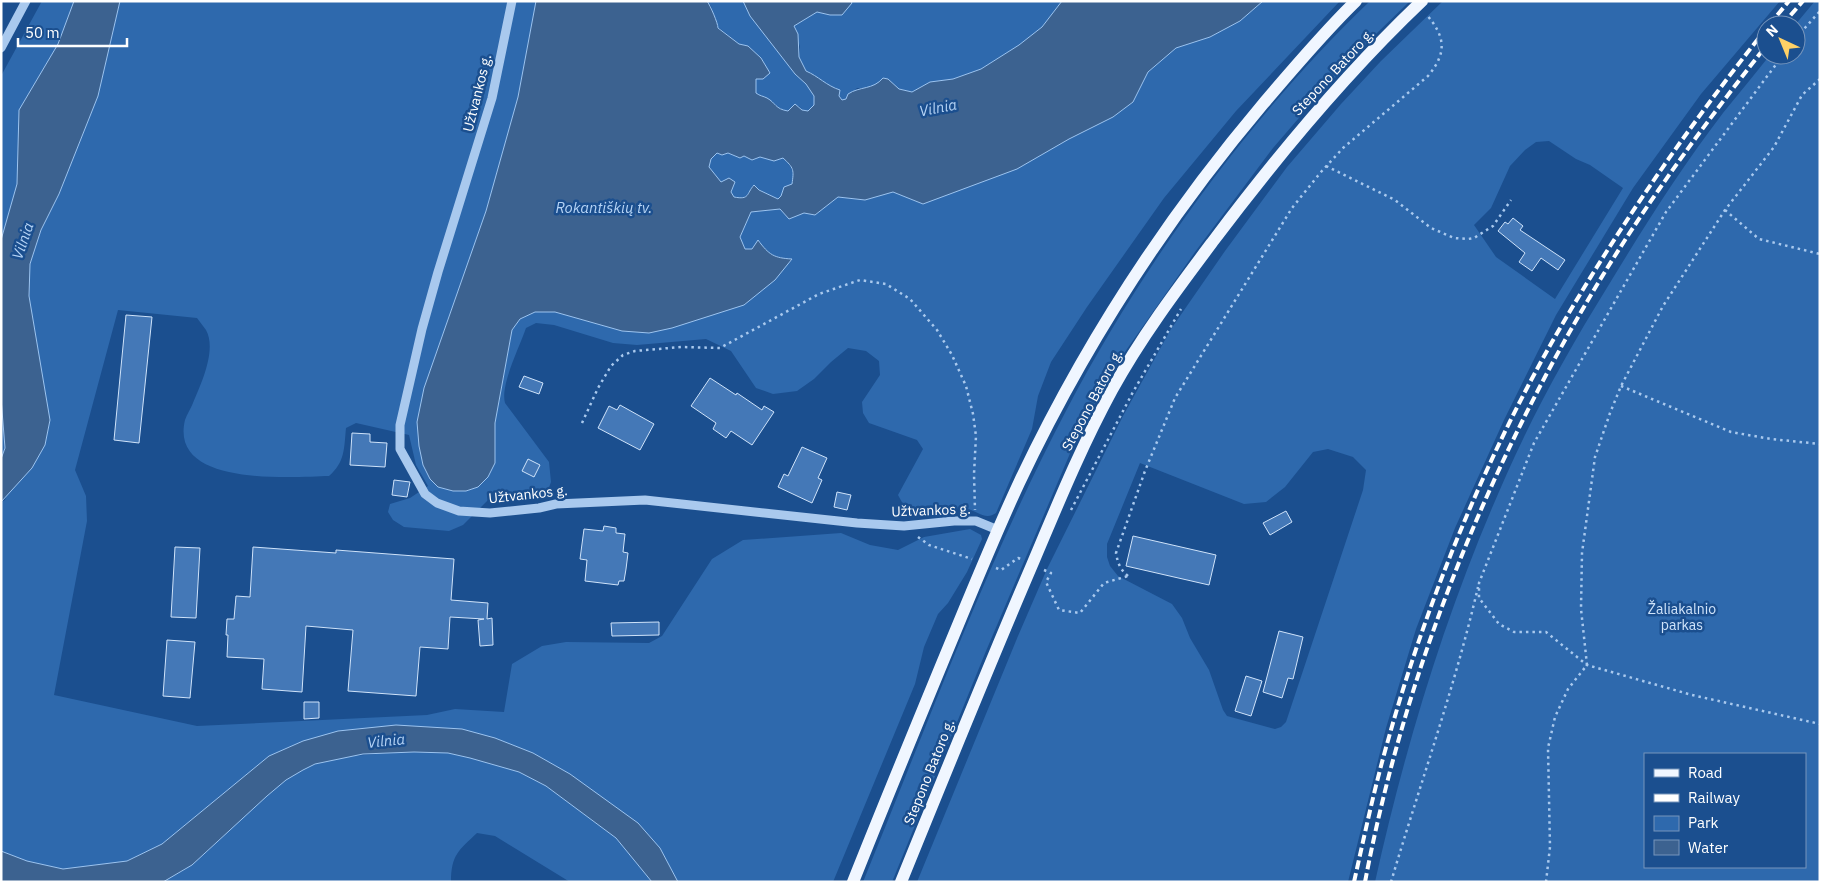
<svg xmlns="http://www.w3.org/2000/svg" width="1821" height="883" viewBox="0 0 1821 883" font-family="'IBM Plex Sans',sans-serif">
<rect width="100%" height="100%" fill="#1b4f8f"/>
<g fill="#2e69ad" fill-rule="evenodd">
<polygon points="42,1 74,1 58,44 19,110 17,184 1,240 1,76"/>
<path d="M120 1H536L518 97 486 211 424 388 419 446 423 465 430 479 438 487 453 491H466L478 487 495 463V423L512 330 520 319 535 312H555L622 331 792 260C772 256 771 256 758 241L752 250 745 249 740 237 751 212 780 209 789 219 804 213 815 215 838 197 865 200 893 192 923 204 1113 117 1133 102 1148 72 1176 48 1210 37 1240 21 1263 1H1340L1236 111 1164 198 1087 307 1051 362 1038 396 1032 429 996 513C985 521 977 510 966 509 951 506 929 515 914 518L909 515 898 495 923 449 917 440 869 423 863 413 862 402 880 375 879 361 866 351 848 348 831 362 814 379 797 391 773 394 756 388 731 351 706 339 637 345 613 343 554 325 536 323 526 328C520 346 500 385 505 403L549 462 551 482 547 493 540 499 488 500 463 525 449 531 404 527 393 520 388 512 390 504 410 498 428 486 416 465 409 435 356 423 346 428C344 449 345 462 329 476 290 477 169 487 185 420 187 414 191 408 193 403 201 384 217 350 206 330 203 326 200 322 197 318L118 310 75 470 86 496 87 521 54 695 197 726 427 715 455 709 504 712 512 664 542 646 566 642 649 643 662 636 712 559 743 540 841 533 870 545 898 550 924 537 970 529 981 535 982 539 967 572 948 603 938 614 924 647 915 684 833 882H678L660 848 570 774 533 753 495 738 303 741 269 756 162 844 127 861 63 869 27 861 1 851V502L5 500 43 383 29 296 30 264 41 230 59 194 98 96Z"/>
<path d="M707 1H743L750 16 795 74 806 84 814 96V105L808 111 802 110 799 106C780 115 784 109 770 101 764 98 760 97 755 93L756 79 766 66 761 58 748 46 739 44 718 27 711 6Z"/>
<path d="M851 1H1062L1042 27 1019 45 981 69 953 79 930 82 912 92 899 89 888 79 883 78C876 87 868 88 857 88L846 99 842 100 839 96 840 90C827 86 819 76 806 72L799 57 800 47 794 26 817 12 830 15 852 3Z"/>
<path d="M1370 1H1410L1377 33 1317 97 1273 148 1195 252 1120 359 1077 437 986 651 892 882H863C928 723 987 561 1067 409 1143 264 1251 115 1370 1Z"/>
<path d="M1443 1H1780L1701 94 1633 188 1556 315 1504 420 1455 528 1416 629 1386 728 1348 882H917L1018 636 1047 569 1123 416 1171 329 1225 251 1287 167 1341 104 1381 61ZM1549 141 1576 159 1590 165 1623 188 1555 299 1496 257 1474 225 1491 208 1510 166 1525 150 1536 142ZM1328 449 1353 457 1366 470 1363 490 1286 722 1281 727 1275 729 1227 716 1223 710 1209 670 1190 638 1182 618 1172 604 1118 576 1110 566 1107 557V544L1140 463 1244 504 1266 502 1285 487 1313 452Z"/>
<path d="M1815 1H1820V882H1375C1409 729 1456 579 1524 437 1548 387 1576 338 1605 291 1642 230 1680 169 1723 113 1739 93 1755 74 1770 55H1796L1795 25ZM1645 754H1805V867H1645Z"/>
<path d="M717 153 722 155 728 153 739 158 744 156 752 160 760 157 774 161 783 158C799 172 795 187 778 199L752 186 750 194 742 198 734 197 731 192 735 182H721L709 167 711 159Z"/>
<polygon points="1,398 5,448 1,459"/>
<path d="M414 752 448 753 470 758 519 772 546 786 616 838 652 882H570L495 836 477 833C459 850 451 855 451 882H163C173 876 184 871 192 864 228 837 275 776 316 764 347 754 381 754 414 752Z"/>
</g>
<g fill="#3c6290" stroke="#9cc4f0" fill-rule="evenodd">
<polygon points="74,1 120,1 98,96 59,194 41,230 30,264 29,296 50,420 45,445 32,468 1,502 1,459 5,448 1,398 1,240 17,184 19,110 58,44"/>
<path d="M536 1H707C710 5 718 23 718 28L739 44 748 46 761 58 770 73 763 79H756V93C760 96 763 96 767 98 776 103 775 109 788 111L795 104 802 110 808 111 814 105V96L806 84 795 74 750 16 743 1H851L852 3 842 15H830L817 12 794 26 798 34 799 57 806 71C818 76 827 86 840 90L839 96 842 100 846 99 848 94C860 86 873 90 883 78L888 79 899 89 912 92 930 82 953 79 981 69 1019 45 1042 27 1062 1H1263L1240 21 1210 37 1176 48 1148 72 1133 102 1113 117 1069 139 1017 169 923 204 893 192 865 200 838 197 815 215 804 213 789 219 780 209 751 212 740 237 745 249H752L758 240C769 255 774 258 792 259L775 280 744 305 672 328 649 333 622 331 555 312H535L520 319 512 330 495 423V463L488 477 478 487 466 491H453L438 487 430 479 423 465 419 446 417 422 424 388 486 211 518 97ZM717 153 722 155 728 153 740 158 744 156 752 160 760 157 774 161 783 158C794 168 794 170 792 184L784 187 781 196 778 199 759 190 754 185C746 194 750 200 734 197L731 192 735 182 729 178 721 182 709 167 711 159Z"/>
<polygon points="396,725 462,729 495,738 533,753 570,774 638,823 660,848 678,882 652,882 616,838 546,786 519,772 470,758 448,753 414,752 363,754 315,764 303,770 286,780 267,796 192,865 163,882 1,882 1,851 27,861 63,869 127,861 162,844 269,756 303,741 338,731"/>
</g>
<g fill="#4478b7" stroke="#cfe3fa">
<polygon points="1513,218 1523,226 1520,230 1565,260 1558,270 1541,258 1532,271 1519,262 1525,253 1498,231 1505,222 1508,224"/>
<polygon points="126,315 152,317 139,443 114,440"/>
<polygon points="524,376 543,383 539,394 519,387"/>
<polygon points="710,378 736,395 737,393 762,410 764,406 774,412 752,445 731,431 726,438 713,429 716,423 691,406"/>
<polygon points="620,405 654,424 640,450 598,428 609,406 617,410"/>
<polygon points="352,433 370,434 370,442 387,443 385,467 350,465"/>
<polygon points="802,447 827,458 818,478 822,480 812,503 778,487 784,474 788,476"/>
<polygon points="528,459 540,465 534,477 522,471"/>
<polygon points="394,480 410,482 407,497 392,495"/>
<polygon points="837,492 851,495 847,510 834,507"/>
<polygon points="1286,511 1292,522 1270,535 1263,523"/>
<polygon points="604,526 616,528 616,533 625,534 623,552 628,553 626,569 624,581 619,581 618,585 585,581 587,560 580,559 584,529 603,531"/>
<polygon points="1133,536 1216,555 1209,585 1126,566"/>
<polygon points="175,547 200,548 196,618 171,617"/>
<polygon points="253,547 336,553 336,550 454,559 451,600 488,603 487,619 492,618 493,645 480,646 478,620 484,619 450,617 448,649 420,647 416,696 348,691 353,630 306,626 302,692 262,689 264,659 227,657 228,635 226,635 227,619 234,619 236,596 250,597"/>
<polygon points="659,622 659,635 612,636 611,623"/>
<polygon points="1279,631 1303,637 1293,679 1288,678 1282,698 1263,692"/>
<polygon points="167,640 195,642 190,698 163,696"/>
<polygon points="1246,676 1262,681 1251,716 1235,711"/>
<polygon points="304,702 319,702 319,718 304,719"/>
</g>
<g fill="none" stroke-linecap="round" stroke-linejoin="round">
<g stroke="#a9c9ee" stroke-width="2.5" stroke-dasharray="2.5 4" stroke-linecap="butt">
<polyline points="1796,38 1820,11"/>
<polyline points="1783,55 1666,212 1534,443 1479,583 1479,598 1499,624 1514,632 1546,632 1587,665 1692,695 1820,724"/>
<polyline points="1326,166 1395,200 1431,228 1454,238 1468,239 1474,238 1493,226 1511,200"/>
<polyline points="1725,210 1759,239 1820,254"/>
<polyline points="1621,386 1731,432 1771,439 1820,444"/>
<polyline points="582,423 598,388 611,366 623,355 635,351 681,347 720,348 819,294 860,280 886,284 910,299 937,330 952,355 966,386 973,414 976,436 974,474 975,510"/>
<polyline points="1071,510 1133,392 1181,309"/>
<polyline points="918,537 929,545 972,559"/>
<polyline points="996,568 1001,570 1018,558 1021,559"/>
<polyline points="1044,570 1051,573 1046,582 1059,610 1080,613 1104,583 1128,576"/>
<path d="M1128 576C1120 569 1118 564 1116 553L1145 471 1175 398 1292 208 1321 172 1343 148 1428 76C1447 53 1446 37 1426 14"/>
<path d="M1391 882C1420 784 1455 687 1478 587"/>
<polyline points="1546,882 1550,847 1548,748 1555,717 1568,689 1587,665 1581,609 1582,553 1595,457 1610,413 1621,386 1663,306 1725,210 1774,147 1802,95 1820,79"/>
</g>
<g stroke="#a9c9ee" stroke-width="9">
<polyline points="512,1 492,98 438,272 422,329 400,425 400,449 425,494 437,503 459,511 490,513 539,508 556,504 645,500 857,523 904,526 954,521 976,521 998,530"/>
<polyline points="1,48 26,1"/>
</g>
<g stroke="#f0f6ff" stroke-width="12">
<path d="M853 882C888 794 924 707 960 620 979 574 998 528 1019 483 1083 347 1166 219 1263 104 1293 69 1323 33 1356 1"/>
<path d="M901 882C944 776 987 670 1032 565 1057 506 1081 447 1112 390 1141 337 1178 288 1214 240 1278 155 1345 74 1422 1"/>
</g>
<g stroke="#fff" stroke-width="4" stroke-dasharray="9 4" stroke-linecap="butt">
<polyline points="1769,25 1789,1"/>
<polyline points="1782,25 1803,1"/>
<path d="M1354 882C1365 833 1375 785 1389 737 1426 604 1484 462 1552 342 1615 232 1687 128 1766 29"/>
<path d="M1365 882C1403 682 1479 488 1581 312 1635 218 1699 131 1766 46"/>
</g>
</g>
<g text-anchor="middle" stroke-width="5" stroke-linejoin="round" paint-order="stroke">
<g font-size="14" fill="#fff" stroke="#1b4f8f">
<text transform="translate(1333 72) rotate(-47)" y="5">Stepono Batoro g.</text>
<text transform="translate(477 93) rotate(-76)" y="5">Užtvankos g.</text>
<text transform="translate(1092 400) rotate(-62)" y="5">Stepono Batoro g.</text>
<text transform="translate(528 494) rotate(-6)" y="5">Užtvankos g.</text>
<text transform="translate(931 510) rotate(-2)" y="5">Užtvankos g.</text>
<text transform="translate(929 772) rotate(-68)" y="5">Stepono Batoro g.</text>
</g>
<g font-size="14" fill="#cfe3fa" stroke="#1b4f8f">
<text x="1682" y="614">Žaliakalnio<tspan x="1682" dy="16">parkas</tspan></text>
</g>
<g font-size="15" font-style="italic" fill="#b5d3f5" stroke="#1b4f8f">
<text transform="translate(938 108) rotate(-11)" y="5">Vilnia</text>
<text x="604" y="213">Rokantiškių tv.</text>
<text transform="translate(23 241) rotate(-71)" y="5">Vilnia</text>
<text transform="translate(386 741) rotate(-6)" y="5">Vilnia</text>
</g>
</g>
<rect width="1821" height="883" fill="none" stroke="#ffffff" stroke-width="5"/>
<rect x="1644" y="753" width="162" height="115" fill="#1b4f8f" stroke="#7695bc"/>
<rect x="1654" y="769" width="25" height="8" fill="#f0f6ff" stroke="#7695bc"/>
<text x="1688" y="778" font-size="15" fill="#ffffff">Road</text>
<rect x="1654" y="794" width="25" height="8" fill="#ffffff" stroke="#7695bc"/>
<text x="1688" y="803" font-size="15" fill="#ffffff">Railway</text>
<rect x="1654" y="816" width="25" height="15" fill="#2e69ad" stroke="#7695bc"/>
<text x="1688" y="828" font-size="15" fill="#ffffff">Park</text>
<rect x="1654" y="840" width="25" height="15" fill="#3c6290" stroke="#7695bc"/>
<text x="1688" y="853" font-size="15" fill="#ffffff">Water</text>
<g transform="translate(1781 40) rotate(316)"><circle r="24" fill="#1b4f8f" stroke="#7695bc"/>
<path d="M0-4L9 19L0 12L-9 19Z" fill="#ffd166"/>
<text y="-8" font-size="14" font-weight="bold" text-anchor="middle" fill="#ffffff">N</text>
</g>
<path d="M18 38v8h109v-8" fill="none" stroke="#ffffff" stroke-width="2.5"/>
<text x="25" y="38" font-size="15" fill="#ffffff" stroke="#1b4f8f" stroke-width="4" paint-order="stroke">50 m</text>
</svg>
